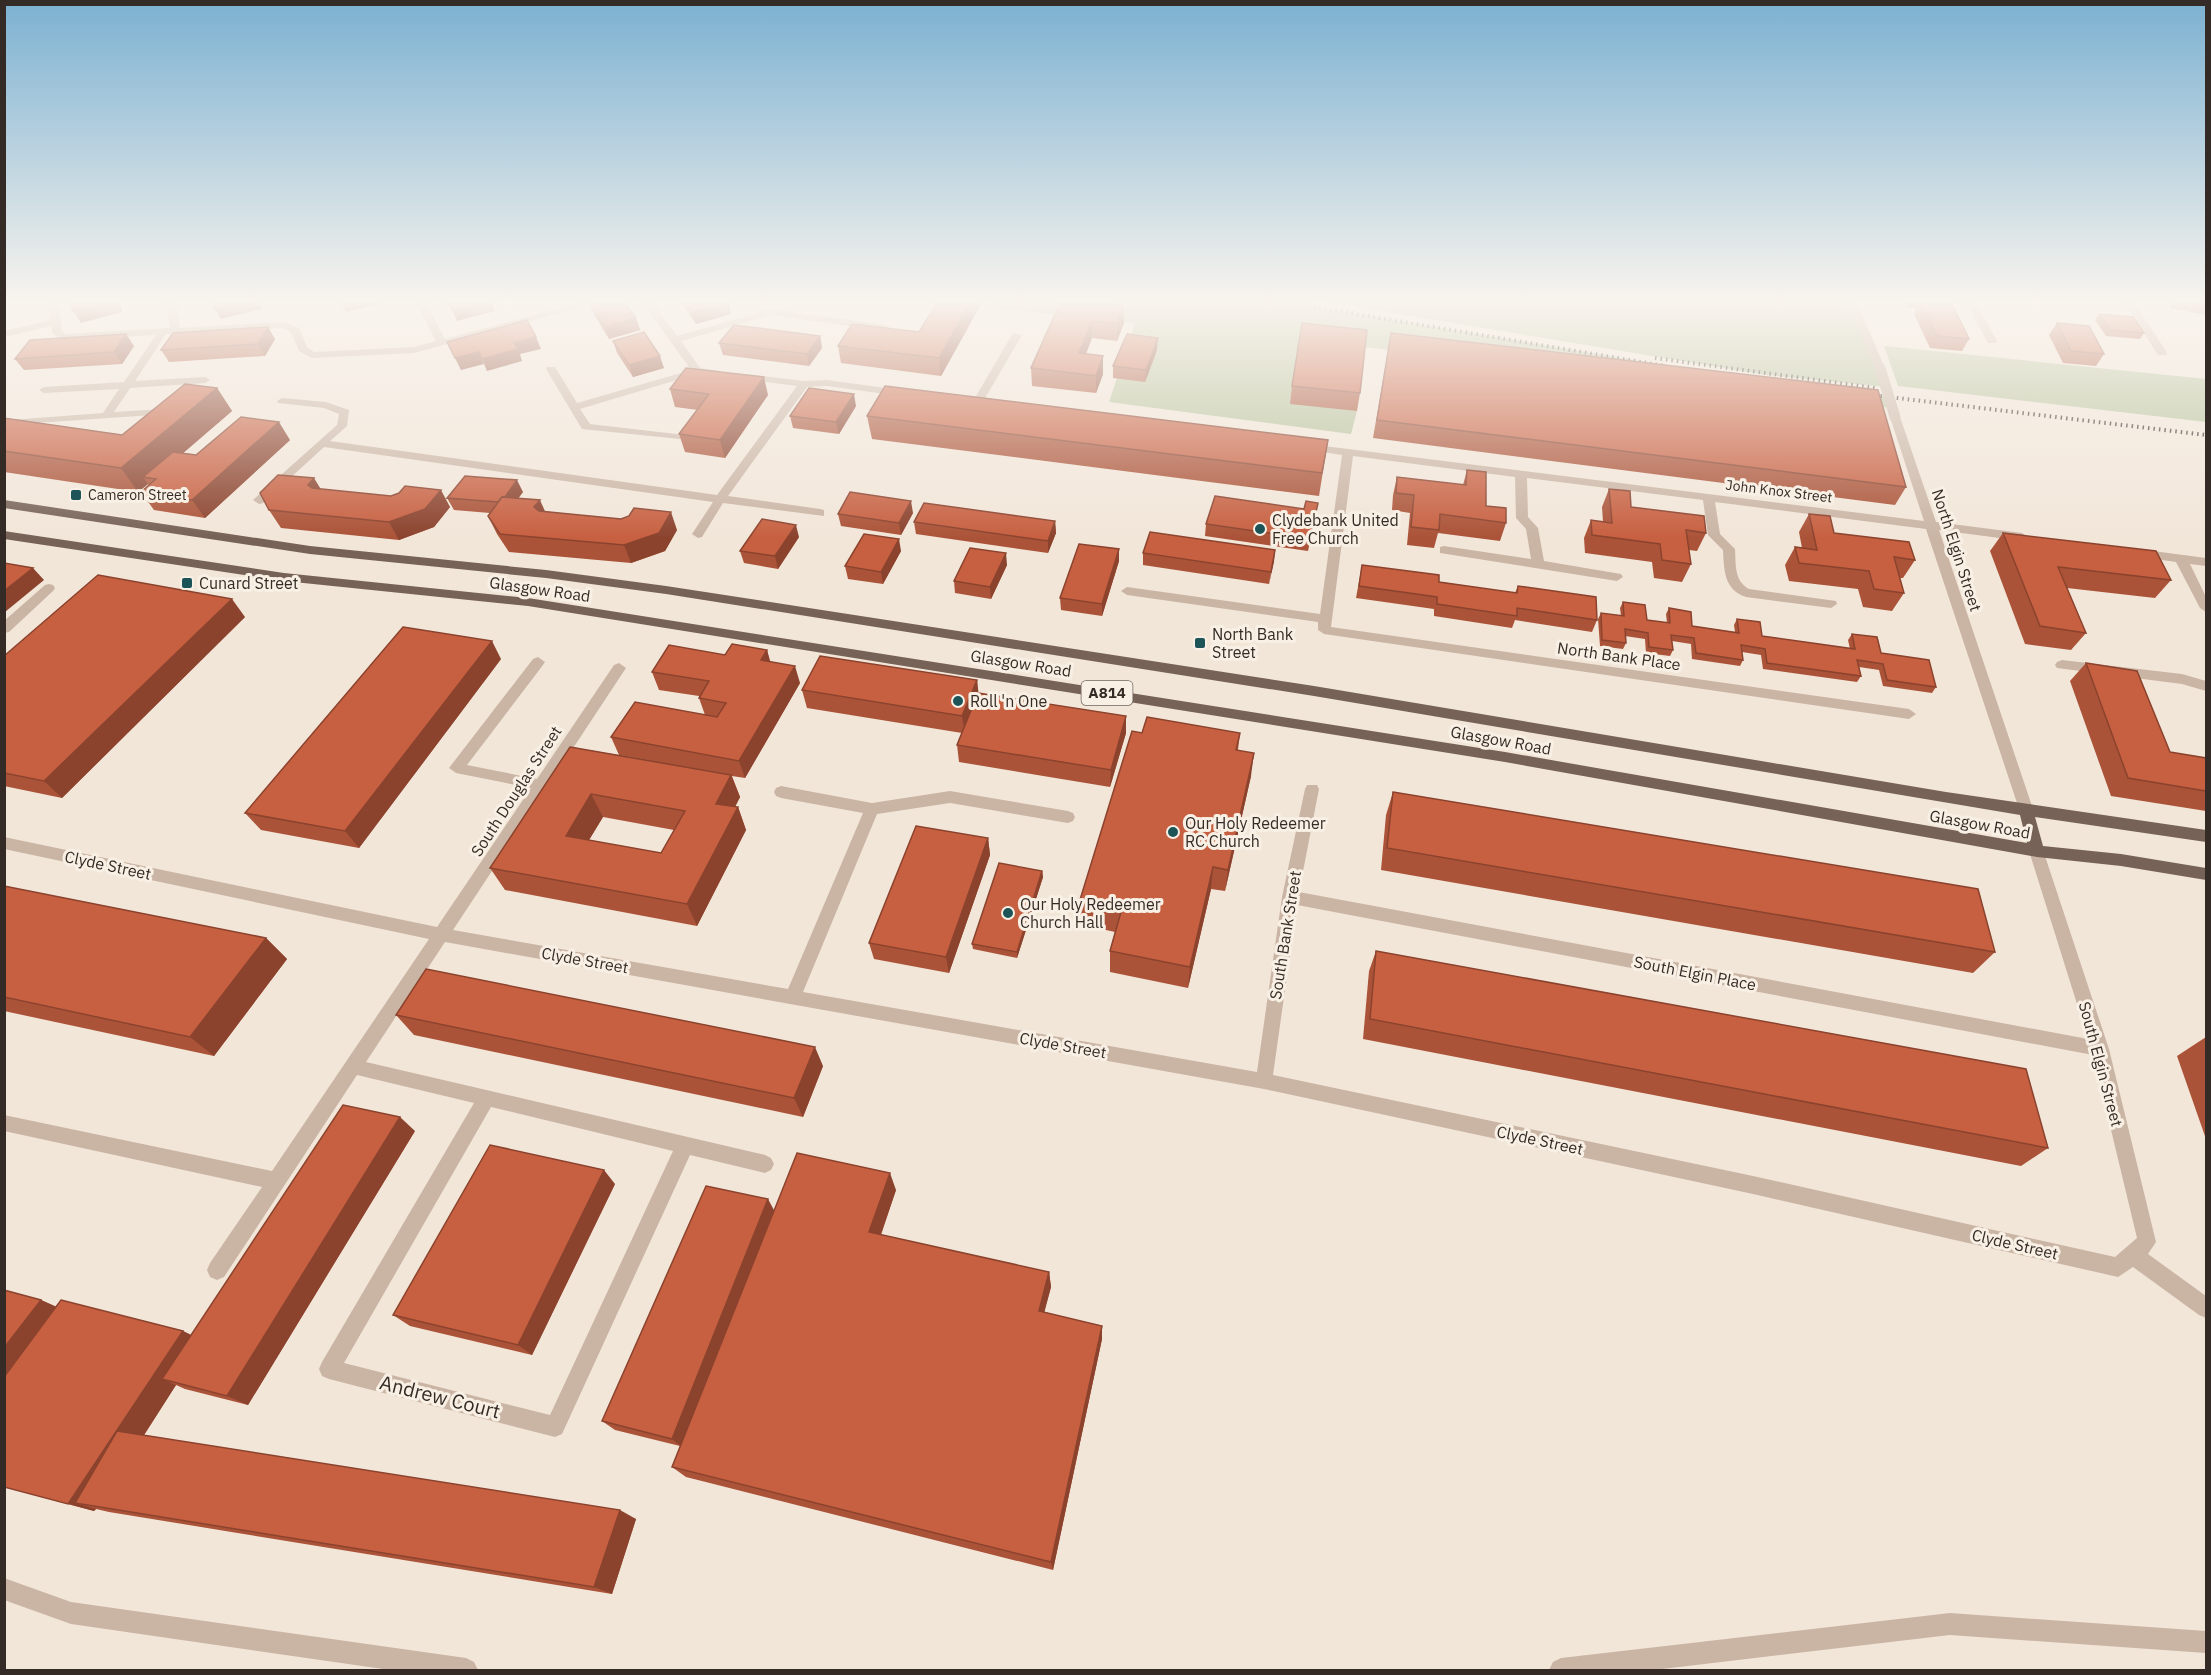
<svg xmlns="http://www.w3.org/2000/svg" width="2211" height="1675" viewBox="0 0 2211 1675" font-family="'IBM Plex Sans',sans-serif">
<rect width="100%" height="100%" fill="#f2e6d9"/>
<g fill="#b4c199">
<polygon points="996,303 1292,303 1771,383 1889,397 1892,408 1364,347 1357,411 1351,434 1109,402 1135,323 993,308"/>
<polygon points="1332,303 1852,303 1886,387 1767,375"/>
<polygon points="1884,346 2206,379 2206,422 1898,386"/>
</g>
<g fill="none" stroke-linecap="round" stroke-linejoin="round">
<g fill="#cab5a5" fill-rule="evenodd">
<polygon points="48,303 58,303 62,331 66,334 170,328 166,303 176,303 180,328 284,322 299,328 307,347 314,352 414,347 436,341 416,303 426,303 445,339 579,303 596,303 414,353 312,358 299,351 291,332 283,328 166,334 135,381 205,377 210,380 205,383 130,388 114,412 163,409 167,410 167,414 6,425 6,421 10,420 103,413 119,389 44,393 39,390 44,387 124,382 156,335 64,340 53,334 51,326 4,337 4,331 50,320"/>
<polygon points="643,303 653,303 677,336 771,309 885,325 890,328 885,331 771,315 681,341 700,368 720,371 720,375 697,374 580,409 590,424 676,434 682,437 680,439 582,429 546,369 547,367 555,367 577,403 691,370"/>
<polygon points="1847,303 1857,303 1885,368 1884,370 1875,368"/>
<polygon points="1966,303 1976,303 1997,341 1996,343 1988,343"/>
<polygon points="2125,303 2135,303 2167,353 2166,355 2158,355"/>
<polygon points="1013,333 1022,335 981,405 973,405 972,403"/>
<polygon points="746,374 804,381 827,380 900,390 905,393 900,396 827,386 807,387 728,496 820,509 824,510 824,516 723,503 702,537 698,538 692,534 713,502 324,447 263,503 259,504 253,500 337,425 339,414 324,408 278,403 277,401 282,398 326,402 349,410 347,426 330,441 717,495 797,386 742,379 741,377"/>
<path d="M1895 414 1900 417 1936 522 2022 533 2028 537 2022 541 1939 530 2033 809 2031 813H2021L2019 809 1926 529 1715 502 1720 534 1735 549C1736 564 1734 581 1749 589L1836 601 1837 604 1831 608 1746 597C1724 590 1724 570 1723 550L1708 535 1703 500 1527 478 1528 517 1538 528 1544 561 1621 574 1623 577 1617 581 1440 553V547L1444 546 1531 559 1526 529 1516 518 1515 477 1353 456 1331 627 1909 709 1916 714 1909 719 1324 634 1318 630V622L1127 595 1121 591 1127 587 1320 614 1342 455 1304 449 1302 447 1308 444 1924 521 1890 417Z"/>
<polygon points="2138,549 2206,558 2206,566 2190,564 2206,597 2206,612 2200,608 2176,562 2134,556 2132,553"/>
<polygon points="49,584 53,585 55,588 53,591 9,632 4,633 4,621 45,585"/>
<path d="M538 657 545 662 543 665 467 765 537 779 614 665 619 663 626 668 453 930 788 989 863 813 781 798 776 796 774 792 776 788 781 786 872 803 950 791 1068 811 1073 813 1075 817 1073 821 1068 823 950 803 877 814 803 992 1257 1072 1282 897 1305 789 1307 785H1317L1319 789 1299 892 2088 1039 2029 851 2032 847H2042L2109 1049 2156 1242 2148 1254 2206 1296V1318L2199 1315 2133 1267 2118 1277 1753 1194 1264 1089 445 942 366 1062 765 1155 771 1158 774 1164 771 1170 765 1173 690 1155 562 1434 555 1437 329 1379 322 1376 319 1369 322 1362 474 1103 357 1075 224 1277 217 1280 210 1277 207 1270 210 1263 262 1187 4 1131V1115L272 1171 429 939 4 849V837L437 927 531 788 456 773 449 768 533 659ZM1297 905 2093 1055 2137 1238 2115 1257 1753 1176 1273 1075ZM491 1107 673 1151 550 1415 344 1363Z"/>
<polygon points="2062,660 2182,674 2206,681 2206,691 2182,684 2057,668 2055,665 2057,662"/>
<polygon points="4,1578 71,1602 466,1658 474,1662 478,1670 390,1670 71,1624 4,1600"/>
<polygon points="1950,1613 2206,1631 2206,1653 1950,1635 1654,1670 1549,1670 1553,1662 1561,1658"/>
</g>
<polygon fill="#776257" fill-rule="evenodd" points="4,500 310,546 546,570 666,586 1314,686 1946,792 2206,830 2206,842 2035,817 2043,846 2121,854 2206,868 2206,880 2121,866 2037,857 1505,762 528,606 284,581 4,539 4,531 284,573 528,598 1505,752 2027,843 2020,815 1314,696 666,594 546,578 310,554 4,508"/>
<g stroke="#352b26" stroke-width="4" stroke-dasharray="1.5 4" stroke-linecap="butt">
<polyline points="1292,303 1665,366"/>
<polyline points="1655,358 1875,388"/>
<polyline points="1864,394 2206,435"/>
</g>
<polyline stroke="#cab5a5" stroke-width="11" points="1880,368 1895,417"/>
</g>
<g fill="#ab5338" fill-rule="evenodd">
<polygon points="681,303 729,303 731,314 696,324"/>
<polygon points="937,303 981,303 981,304 941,376 841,363 838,346 919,332"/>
<polygon points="1060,303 1124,305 1124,323 1117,341 1092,338 1086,354 1103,374 1096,393 1032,386 1031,368"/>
<polygon points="1905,303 1942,303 1969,339 1962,351 1930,348 1914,314 1916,308 1908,308"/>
<polygon points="2170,303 2206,303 2206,315 2170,308"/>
<polygon points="590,304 636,318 640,330 609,339 595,316"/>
<polygon points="2099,314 2144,333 2140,339 2106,336 2095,320"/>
<polygon points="2057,323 2104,354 2096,366 2063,363 2049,335"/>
<polygon points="1391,333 1906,487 1895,505 1373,438"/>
<polygon points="820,336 822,348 809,366 723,355 719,343"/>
<polygon points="275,339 265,356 169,362 161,350"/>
<polygon points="613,341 664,368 633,377 617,353"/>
<polygon points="134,346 122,364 24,370 15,359"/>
<polygon points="1157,350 1145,382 1113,378 1113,366"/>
<polygon points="1292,386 1360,393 1357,411 1290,404"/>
<polygon points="217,388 232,411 183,453 196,455 290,440 205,518 154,510 141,492 149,486 148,484 138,492 4,472 4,418 122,435"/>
<polygon points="670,389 768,395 725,458 685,452 679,434 698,410 675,407"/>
<polygon points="856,406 839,434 793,428 790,416"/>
<polygon points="867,416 1328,440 1319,496 872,439"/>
<polygon points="1467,470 1486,506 1506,523 1500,541 1438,533 1434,548 1407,545 1410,513 1392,510 1393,495 1397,477 1463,485"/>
<polygon points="321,489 450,507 434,527 399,540 281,528 269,510"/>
<polygon points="1609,489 1631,507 1706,533 1697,551 1689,550 1691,564 1682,582 1654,578 1652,562 1585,553 1584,538 1591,520 1603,522 1602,507"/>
<polygon points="523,492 518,498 544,511 677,530 665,551 631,563 509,552 497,534 488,516 490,513 454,510 447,498"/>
<polygon points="913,513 901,535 841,526 838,514"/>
<polygon points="1809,514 1834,533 1915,560 1903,578 1900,578 1904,593 1892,611 1863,607 1858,589 1789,581 1785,565 1795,547 1802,548 1799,532"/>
<polygon points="1316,515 1308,551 1205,536 1206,524"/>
<polygon points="1055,521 1056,533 1048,553 916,534 914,522"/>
<polygon points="2003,533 2171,580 2155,598 2067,588 2086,633 2071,650 2025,644 1990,551"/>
<polygon points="799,537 778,569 744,563 740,551"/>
<polygon points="1275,550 1269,584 1143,565 1143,553"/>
<polygon points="901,551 883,584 848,579 845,566"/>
<polygon points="1119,561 1102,616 1061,610 1060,598"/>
<polygon points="1007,565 991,599 955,593 954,581"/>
<polygon points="1362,565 1439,582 1515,593 1518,586 1597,620 1592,632 1515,620 1512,628 1434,616 1434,609 1356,598"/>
<polygon points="1623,602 1647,620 1667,623 1666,614 1669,608 1692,626 1735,632 1734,625 1737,619 1762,636 1850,649 1848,640 1852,634 1881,653 1936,687 1932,693 1883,686 1879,670 1859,667 1861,676 1857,682 1763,669 1761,655 1742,652 1743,660 1740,666 1692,659 1691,644 1672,641 1673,650 1670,656 1646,653 1645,639 1625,636 1626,643 1623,649 1600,646 1598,619 1601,613 1621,616 1620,608"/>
<polygon points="245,617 62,798 4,786 4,656"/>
<path d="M767 650 770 662 800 683 745 778 732 776 740 797 735 807H738L746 830 697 926 505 890 490 868 570 747 660 762 619 755 611 737 705 715 699 698V696L659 690 652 672 725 655ZM603 817 674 830 661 853 589 840Z"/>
<polygon points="501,659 359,848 261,830 245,813"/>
<polygon points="2086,663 2170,752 2206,758 2206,811 2111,796 2070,681"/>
<polygon points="977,680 978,693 1126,716 1126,733 1110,787 959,762 957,745 962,733 807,708 802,690"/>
<polygon points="1142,733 1240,733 1238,750 1251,776 1225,891 1211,889 1188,988 1110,972 1110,951 1115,932 1079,924 1079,903"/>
<polygon points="1393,792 1995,952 1973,973 1381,870 1386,815"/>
<polygon points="988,838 990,855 949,973 874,959 869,943"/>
<polygon points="1042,871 1043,877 1017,958 973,949 972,944"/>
<polygon points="4,886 266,938 287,959 214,1056 4,1011"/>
<polygon points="1376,951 2048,1148 2021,1166 1363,1039 1369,971"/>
<polygon points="396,1015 823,1066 803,1117 414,1035"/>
<polygon points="2206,1037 2206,1139 2177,1056"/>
<polygon points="415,1131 248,1405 185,1389 176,1385 144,1435 636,1519 612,1594 109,1512 96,1509 94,1511 4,1487 41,1300 56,1307 183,1331 191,1335"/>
<polygon points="615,1184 532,1355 410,1326 393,1315"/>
<polygon points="896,1190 881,1235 1049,1272 1051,1287 1044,1312 1102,1326 1102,1339 1053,1570 686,1477 672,1467 680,1446 615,1430 602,1421 774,1210"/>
</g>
<g fill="#8b432e">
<polygon points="105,303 120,303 122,312 81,323 73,311"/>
<polygon points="233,303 260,303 262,309 221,319 214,308"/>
<polygon points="341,303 382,303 346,312"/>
<polygon points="477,303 492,303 495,311 457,321 452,310"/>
<polygon points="726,303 729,303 731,314 696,324 693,312"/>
<polygon points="970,303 981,303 981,304 941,376 939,358"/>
<polygon points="1124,305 1124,323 1117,341 1117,324"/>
<polygon points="636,318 640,330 609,339 605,327"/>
<polygon points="1092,321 1092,338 1079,371 1079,353"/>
<polygon points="268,327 275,339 265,356 258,344"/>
<polygon points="126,334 134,346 122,364 114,352"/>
<polygon points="820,336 822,348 809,366 807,354"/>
<polygon points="536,337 541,349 520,354 522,361 487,371 482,359 514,343"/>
<polygon points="1158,338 1157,350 1145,382 1146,370"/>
<polygon points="479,352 484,364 461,370 455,358"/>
<polygon points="660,356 664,368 633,377 629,365"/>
<polygon points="1103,356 1103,374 1096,393 1096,376"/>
<polygon points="764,377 768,395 725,458 720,440"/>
<polygon points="217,388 232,411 153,479 143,477 148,484 138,492 121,468"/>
<polygon points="854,394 856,406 839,434 836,422"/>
<polygon points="279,422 290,440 205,518 192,500"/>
<polygon points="314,478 325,496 319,503 308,485"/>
<polygon points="517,480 523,492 506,515 501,502"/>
<polygon points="441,490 450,507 434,527 399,540 389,522"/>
<polygon points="540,500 548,518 534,507"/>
<polygon points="911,501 913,513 901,535 899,523"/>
<polygon points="671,512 677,530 665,551 631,563 624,545"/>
<polygon points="1055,521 1056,533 1048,553 1048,541"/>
<polygon points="796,525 799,537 778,569 775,556"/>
<polygon points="899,539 901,551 883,584 881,572"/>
<polygon points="1119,549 1119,561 1102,616 1102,604"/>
<polygon points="1275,550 1274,562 1269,584 1271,572"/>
<polygon points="1006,553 1007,565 991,599 990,587"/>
<polygon points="33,568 44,580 5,612 4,591"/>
<polygon points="232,599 245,617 62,798 44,781"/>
<polygon points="492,641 501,659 359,848 345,831"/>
<polygon points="767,650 772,668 761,660"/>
<polygon points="795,666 800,683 745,778 739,761"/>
<polygon points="977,680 979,697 965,734 962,716"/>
<polygon points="1126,716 1126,733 1110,787 1111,770"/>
<polygon points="1254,753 1251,776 1225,891 1228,870"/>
<polygon points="731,775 740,797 725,826 716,804"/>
<polygon points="591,794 603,817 578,858 566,836"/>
<polygon points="738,807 746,830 697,926 687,904"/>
<polygon points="988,838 990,855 949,973 946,957"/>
<polygon points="1213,867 1211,889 1188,988 1190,967"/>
<polygon points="1042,871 1043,877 1017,958 1017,952"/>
<polygon points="266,938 287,959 214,1056 190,1037"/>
<polygon points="815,1047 823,1066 803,1117 794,1098"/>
<polygon points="400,1117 415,1131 248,1405 227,1396"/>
<polygon points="604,1170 615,1184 532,1355 518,1345"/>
<polygon points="890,1173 896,1190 876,1248 869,1232"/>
<polygon points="768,1199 775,1212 682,1447 672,1439"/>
<polygon points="1049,1272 1051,1287 1041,1325 1039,1311"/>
<polygon points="41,1300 73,1314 4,1408 4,1348"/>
<polygon points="1102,1326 1102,1339 1053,1570 1051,1562"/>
<polygon points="183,1331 205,1342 162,1379 176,1385 98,1507 75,1503 96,1509 94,1511 68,1504"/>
<polygon points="620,1510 636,1519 612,1594 594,1587"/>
</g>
<g fill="#c76041" stroke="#8b432e" stroke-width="1.5" fill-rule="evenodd">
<polygon points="71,303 105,303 73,311"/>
<polygon points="213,303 233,303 214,308"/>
<polygon points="448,303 477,303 452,310"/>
<polygon points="594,303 625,303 636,318 605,327 590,304"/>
<polygon points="686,303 726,303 693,312"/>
<polygon points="937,303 970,303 939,358 838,346 852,324 919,332"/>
<polygon points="1060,303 1104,303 1124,305 1117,324 1092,321 1079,353 1103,356 1096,376 1031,368"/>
<polygon points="1921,303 1952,304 1969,339 1937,336"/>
<polygon points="2181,303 2206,303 2206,308"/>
<polygon points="2099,314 2133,317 2144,333 2110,330"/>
<polygon points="527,320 536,337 514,343 518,349 482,359 479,352 455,358 447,342"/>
<polygon points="1302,323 1367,330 1360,393 1292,386"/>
<polygon points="2057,323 2089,326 2104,354 2071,351"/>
<polygon points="734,325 820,336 807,354 719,343"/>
<polygon points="268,327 258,344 161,350 173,333"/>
<polygon points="644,332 660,356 629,365 613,341"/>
<polygon points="1391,333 1878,390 1906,487 1377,420"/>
<polygon points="126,334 114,352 15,359 30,340"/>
<polygon points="1127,334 1158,338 1146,370 1113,366"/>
<polygon points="686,368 764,377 720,440 679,434 709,394 670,389"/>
<polygon points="185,384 217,388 121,468 4,451 4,418 122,435"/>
<polygon points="885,386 1328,440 1322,473 867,416"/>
<polygon points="809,388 854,394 836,422 790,416"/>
<polygon points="241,417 279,422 192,500 141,492 156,479 143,477 173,452 196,455"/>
<polygon points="1467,470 1486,472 1486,506 1506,508 1506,523 1440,514 1439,530 1411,527 1414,495 1396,493 1397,477 1466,485"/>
<polygon points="278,475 314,478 308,485 312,488 391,496 399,493 405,486 441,490 425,509 389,522 269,510 260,493"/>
<polygon points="465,476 517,480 505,497 502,497 498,502 447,498"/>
<polygon points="1609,489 1630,491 1631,507 1704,516 1706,533 1686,530 1691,564 1662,560 1660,544 1592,535 1591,520 1612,523"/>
<polygon points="850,492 911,501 899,523 838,514"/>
<polygon points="1215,496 1304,509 1306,501 1318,503 1310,539 1206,524"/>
<polygon points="502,497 540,500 534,507 539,511 621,519 629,516 634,508 671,512 659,533 624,545 500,534 488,516"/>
<polygon points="924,503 1055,521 1048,541 914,522"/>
<polygon points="1809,514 1830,516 1834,533 1909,542 1915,560 1894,557 1904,593 1874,589 1869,571 1799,563 1795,547 1817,550"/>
<polygon points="762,519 796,525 775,556 740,551"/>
<polygon points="1150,532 1275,550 1271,572 1143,553"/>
<polygon points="2003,533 2156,551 2171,580 2058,567 2086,633 2040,626"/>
<polygon points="864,534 899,539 881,572 845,566"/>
<polygon points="1079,544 1119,549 1102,604 1060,598"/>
<polygon points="970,548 1006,553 990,587 954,581"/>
<polygon points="4,563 33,568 4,591"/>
<polygon points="1362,565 1439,575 1439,582 1517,593 1518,586 1596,597 1597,620 1517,608 1517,616 1437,604 1437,597 1359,586"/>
<polygon points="98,575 232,599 44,781 4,773 4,656"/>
<polygon points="1623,602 1645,605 1647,620 1670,623 1669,608 1691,612 1692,626 1739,633 1737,619 1760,622 1762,636 1855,649 1852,634 1877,637 1881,653 1929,660 1936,687 1887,680 1883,664 1857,660 1861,676 1767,663 1765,649 1741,645 1743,660 1696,653 1694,638 1671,635 1673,650 1649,647 1648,633 1625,629 1626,643 1602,640 1601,613 1624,616"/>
<polygon points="403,627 492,641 345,831 245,813"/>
<polygon points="732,644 767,650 761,660 795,666 739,761 611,737 635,702 717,717 726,703 699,698 709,681 652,672 669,645 725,655"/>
<polygon points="820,656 977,680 962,716 802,690"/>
<polygon points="2086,663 2137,671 2170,752 2206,758 2206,791 2128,778"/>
<polygon points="978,693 1126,716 1111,770 957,745"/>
<polygon points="1147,717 1240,733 1236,750 1254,753 1228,870 1213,867 1190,967 1110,951 1121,912 1079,903 1132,731 1142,733"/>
<path d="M570 747 731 775 716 804 738 807 687 904 490 868ZM591 794 685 811 661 853 566 836Z"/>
<polygon points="1393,792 1978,889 1995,952 1387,848"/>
<polygon points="916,826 988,838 946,957 869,943"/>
<polygon points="999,863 1042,871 1017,952 972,944"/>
<polygon points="4,886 266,938 190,1037 4,997"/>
<polygon points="1376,951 2026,1069 2048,1148 1370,1019"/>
<polygon points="426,969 815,1047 794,1098 396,1015"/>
<polygon points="343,1105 400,1117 227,1396 162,1379"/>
<polygon points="490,1145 604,1170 518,1345 393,1315"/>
<polygon points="797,1153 890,1173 869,1232 1049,1272 1039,1311 1102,1326 1051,1562 672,1467"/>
<polygon points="706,1186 768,1199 672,1439 602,1421"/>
<polygon points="4,1290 41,1300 4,1348"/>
<polygon points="61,1300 183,1331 68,1504 4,1487 4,1377"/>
<polygon points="117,1431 620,1510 594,1587 75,1503"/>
</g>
<linearGradient id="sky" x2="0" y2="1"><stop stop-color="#7bb1d1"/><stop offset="0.56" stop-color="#f9f4ee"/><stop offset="1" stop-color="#f9f4ee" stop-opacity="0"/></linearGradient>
<rect width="2211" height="538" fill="url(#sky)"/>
<g fill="#1c5457" stroke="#f9f0e5" stroke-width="2">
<rect x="70" y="489" width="12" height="12" rx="3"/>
<circle cx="1260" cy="529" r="6"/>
<rect x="181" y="577" width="12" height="12" rx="3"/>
<rect x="1194" y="637" width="12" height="12" rx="3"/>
<circle cx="958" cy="701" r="6"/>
<circle cx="1173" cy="832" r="6"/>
<circle cx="1008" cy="913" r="6"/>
</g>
<g text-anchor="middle" stroke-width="6" stroke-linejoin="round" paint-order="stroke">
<g font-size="14" fill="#352b26" stroke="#f9f0e5">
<text transform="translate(1779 491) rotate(7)" y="5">John Knox Street</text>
</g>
<g font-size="14" fill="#352b26" stroke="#f9f0e5" text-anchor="start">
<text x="88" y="500">Cameron Street</text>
</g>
<rect fill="#f9f0e5" stroke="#70665f" stroke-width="1.5" x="1081.5" y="681" width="51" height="24" rx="4.5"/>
<g font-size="15" font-weight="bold" fill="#352b26">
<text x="1107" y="698">A814</text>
</g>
<g font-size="16" fill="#352b26" stroke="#f9f0e5" text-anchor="start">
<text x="1272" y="526">Clydebank United<tspan x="1272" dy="18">Free Church</tspan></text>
<text x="199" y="589">Cunard Street</text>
<text x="1212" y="640">North Bank<tspan x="1212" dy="18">Street</tspan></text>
<text x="970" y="707">Roll 'n One</text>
<text x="1185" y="829">Our Holy Redeemer<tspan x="1185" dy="18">RC Church</tspan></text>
<text x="1020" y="910">Our Holy Redeemer<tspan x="1020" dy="18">Church Hall</tspan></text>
</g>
<g font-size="16" fill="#352b26" stroke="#f9f0e5">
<text transform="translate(1957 550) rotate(72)" y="6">North Elgin Street</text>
<text transform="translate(540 589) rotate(8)" y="6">Glasgow Road</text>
<text transform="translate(1619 656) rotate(8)" y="6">North Bank Place</text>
<text transform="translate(1021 663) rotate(9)" y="6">Glasgow Road</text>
<text transform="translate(1501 740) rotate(10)" y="6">Glasgow Road</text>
<text transform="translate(516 791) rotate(-57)" y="6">South Douglas Street</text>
<text transform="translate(1980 824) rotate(10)" y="6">Glasgow Road</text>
<text transform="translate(108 865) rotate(12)" y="6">Clyde Street</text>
<text transform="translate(1285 935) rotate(-81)" y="6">South Bank Street</text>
<text transform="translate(585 960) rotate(10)" y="6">Clyde Street</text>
<text transform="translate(1695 973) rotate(11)" y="6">South Elgin Place</text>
<text transform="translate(1063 1045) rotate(10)" y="6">Clyde Street</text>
<text transform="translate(2101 1064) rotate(75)" y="6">South Elgin Street</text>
<text transform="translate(1540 1140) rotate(12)" y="6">Clyde Street</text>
<text transform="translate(2015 1244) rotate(13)" y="6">Clyde Street</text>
</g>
<g font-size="20" fill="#352b26" stroke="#f9f0e5">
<text transform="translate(440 1397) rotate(14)" y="7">Andrew Court</text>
</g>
</g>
<rect width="2211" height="1675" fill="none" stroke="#352b26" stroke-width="12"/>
</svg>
